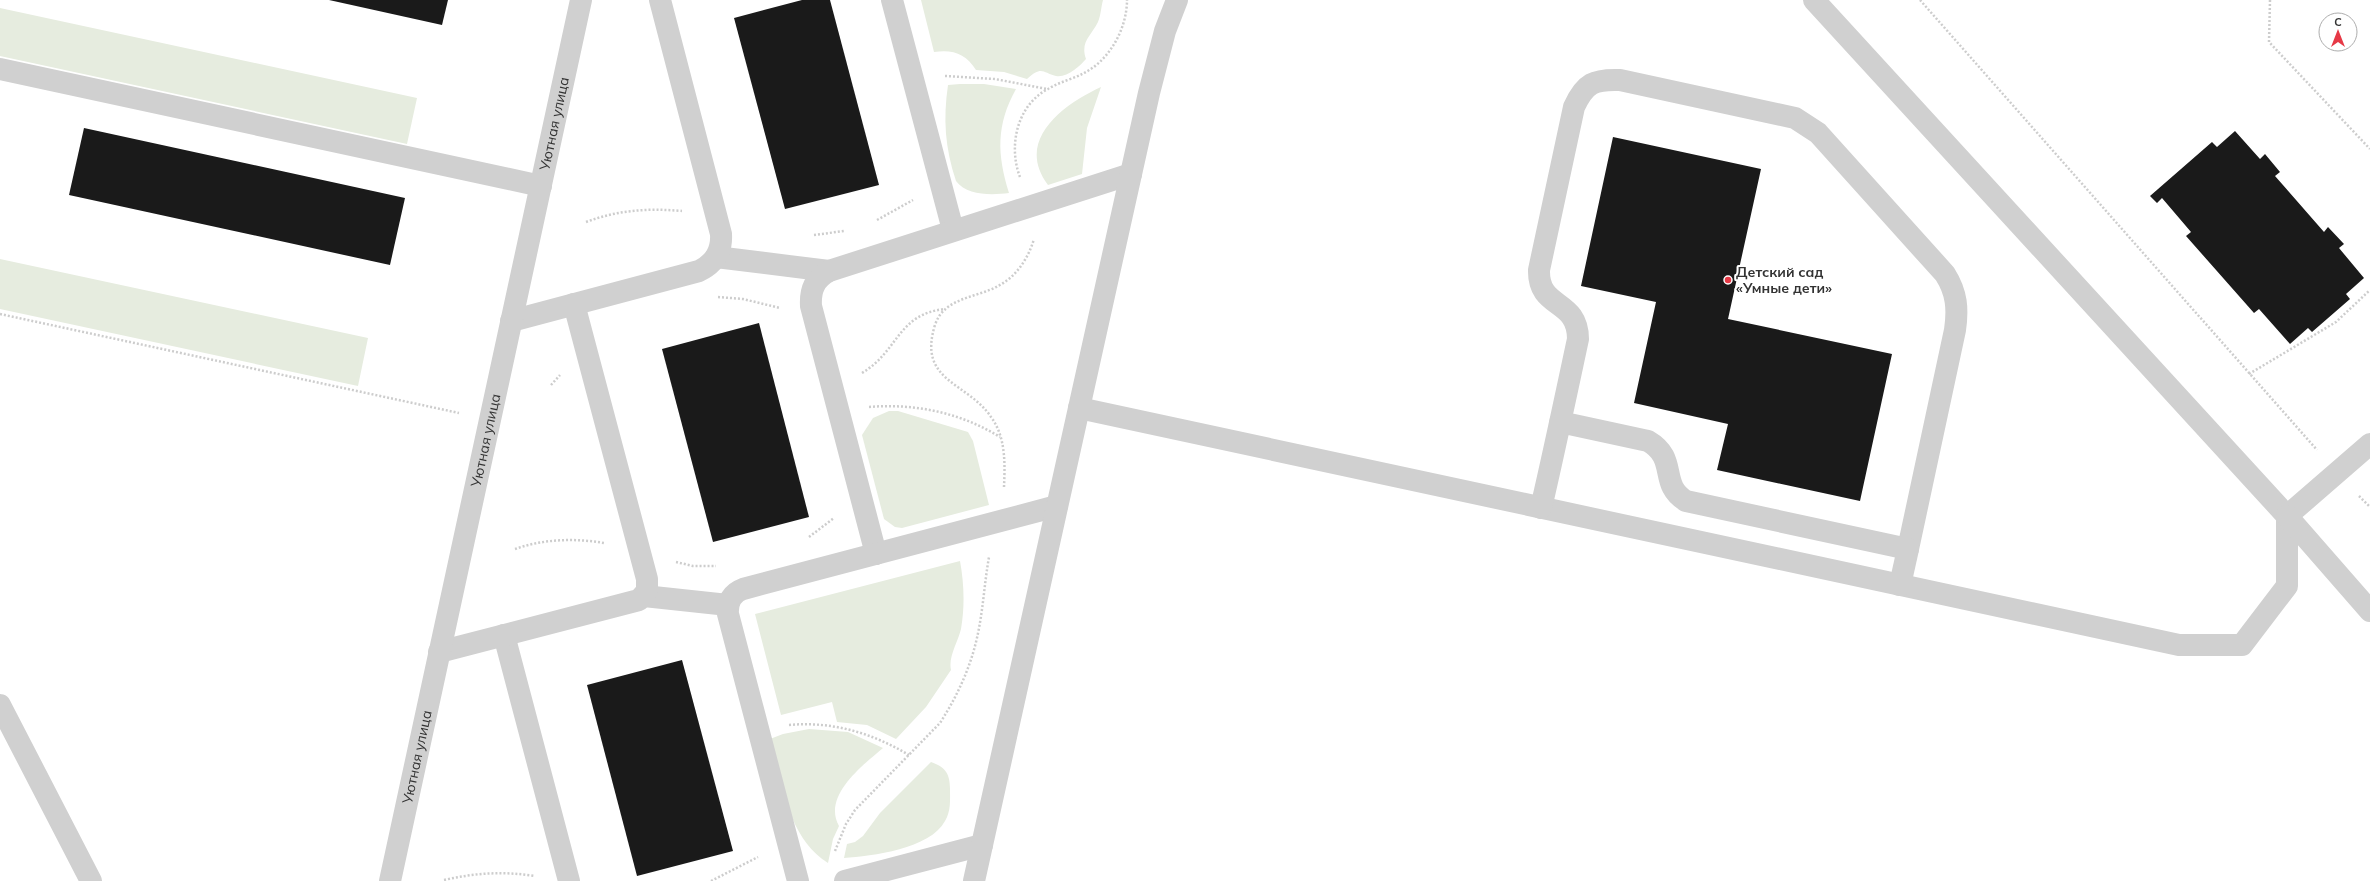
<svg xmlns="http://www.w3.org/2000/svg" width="2370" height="881" viewBox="0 0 2370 881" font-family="Mulish,sans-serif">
<rect width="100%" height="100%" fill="#fff"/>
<g fill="#e6ecdf">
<path d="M921 0H1103C1101 7 1101 15 1098 22 1091 36 1080 42 1086 59 1080 66 1067 78 1056 76 1043 73 1042 65 1027 79L1004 72 976 70C966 54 953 49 934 52Z"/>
<polygon points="0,8 417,98 407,144 0,56"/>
<path d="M960 84H984L1016 89C996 125 997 154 1009 193 992 195 967 196 956 181 945 148 943 119 948 85Z"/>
<path d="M1101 87 1087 128 1082 174 1048 185C1014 140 1064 104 1101 87Z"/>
<polygon points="0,259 368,338 358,386 0,309"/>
<polygon points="889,411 898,411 968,432 973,441 989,505 902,528 895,527 884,519 862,435 873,418"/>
<path d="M960 561C964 583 965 606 961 629 958 642 948 657 951 670L926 707 896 739 867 725 837 722 832 702 781 715 755 614Z"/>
<path d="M809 729 848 732 883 748C863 765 822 796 839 826L833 839 828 863C787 837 782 782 770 739L783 734Z"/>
<path d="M931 762C945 767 950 773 950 789 950 800 951 811 945 821 930 849 872 856 844 858L847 844 855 842 863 836 880 813Z"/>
</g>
<g fill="#1a1a1a">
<polygon points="329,0 448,0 442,25"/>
<polygon points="802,0 830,0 879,185 785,209 734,18"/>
<polygon points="84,128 405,198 390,265 69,195"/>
<polygon points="2235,131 2260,159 2265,154 2280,172 2275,176 2324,232 2328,227 2344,244 2339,248 2364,278 2346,294 2350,299 2312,332 2308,328 2290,344 2259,309 2254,313 2186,236 2191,232 2162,198 2157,203 2150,196 2212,142 2217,147"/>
<polygon points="1613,137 1761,169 1728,319 1892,354 1860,501 1717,470 1728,424 1634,403 1656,302 1581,286"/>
<polygon points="759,323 809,517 713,542 662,349"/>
<polygon points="682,660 733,851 637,876 587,685"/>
</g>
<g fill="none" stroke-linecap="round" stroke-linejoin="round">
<g stroke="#cdcdcd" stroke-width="2.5" stroke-dasharray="2 2" stroke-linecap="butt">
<polyline points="1920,0 2317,450"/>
<polyline points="2270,0 2269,42 2370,149"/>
<polyline points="945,76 995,79 1047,89"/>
<path d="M1020 177C1008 146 1017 105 1048 89 1059 82 1073 79 1084 73 1110 60 1127 28 1127 0"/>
<polyline points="877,220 913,200"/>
<path d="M586 222C618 210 648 208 682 211"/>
<polyline points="814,235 844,231"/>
<polyline points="718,297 743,299 780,308"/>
<polyline points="0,314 459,413"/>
<path d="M862 373C899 351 897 314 945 309"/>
<polyline points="2249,374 2336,322 2370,290"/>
<polyline points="551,385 560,375"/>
<path d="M869 407C915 403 961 413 1000 437"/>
<path d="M1004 487C1005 464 1006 437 991 417 968 382 917 382 935 325 944 297 977 298 998 286 1016 277 1028 259 1034 239"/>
<polyline points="2359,496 2370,507"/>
<polyline points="809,537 834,518"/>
<path d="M515 549C543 539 575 538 604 543"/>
<polyline points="676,562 693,566 716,566"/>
<path d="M789 725C832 721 872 733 909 755"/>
<path d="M835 851 846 824 855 810 940 723C956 698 969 671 976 642 983 614 984 585 989 557"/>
<path d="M444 880C475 873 503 871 535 876"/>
<polyline points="711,881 758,857"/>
</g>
<g stroke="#d0d0d0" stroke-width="22">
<polyline points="892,0 953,230"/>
<polyline points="1814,0 2287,516 2370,444"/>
<polyline points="0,69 541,186"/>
<polyline points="716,257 829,271"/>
<path d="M511 321 699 271C715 263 722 251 721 234L660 0"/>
<polyline points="1079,408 2179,645 2242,645 2287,586 2287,516"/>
<path d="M1541 508C1554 452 1566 395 1578 339 1578 298 1538 310 1539 270L1574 107C1585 83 1594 79 1620 80L1795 118 1818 133 1827 143 1945 274C1957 293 1958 309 1955 330L1908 549 1686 501C1658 484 1679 459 1648 441L1560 422"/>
<polyline points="2287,516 2370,611"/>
<path d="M876 554 811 306C810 289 815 279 829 271L1131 174"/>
<polyline points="1900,585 1908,549"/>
<polyline points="644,596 728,605"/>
<polyline points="504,635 569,881"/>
<polyline points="439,652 639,600 647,591 647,579 574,304"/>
<path d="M798 881 728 614C727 602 732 593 743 589L1057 506"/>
<polyline points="845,881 982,845"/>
</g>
<g stroke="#d0d0d0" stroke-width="22">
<polyline points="0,705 91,881"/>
<path id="s1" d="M390 881 581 0"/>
<polyline points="974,881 1149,93 1165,31 1177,0"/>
</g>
</g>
<circle fill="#e63946" stroke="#fff" stroke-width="1.5" cx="1728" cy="280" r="4"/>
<g text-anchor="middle" stroke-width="4" stroke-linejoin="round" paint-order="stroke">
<g font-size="14" fill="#333" stroke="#fff">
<text dy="5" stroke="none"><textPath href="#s1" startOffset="775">Уютная улица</textPath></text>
<text dy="5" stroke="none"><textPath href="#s1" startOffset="451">Уютная улица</textPath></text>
<text dy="5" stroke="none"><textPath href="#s1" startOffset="127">Уютная улица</textPath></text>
</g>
<g font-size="14" font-weight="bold" fill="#333" stroke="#fff" text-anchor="start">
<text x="1736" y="277">Детский сад<tspan x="1736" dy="16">«Умные дети»</tspan></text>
</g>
</g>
<g transform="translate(2338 32)"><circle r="19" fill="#ffffff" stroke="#adadad"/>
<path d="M0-3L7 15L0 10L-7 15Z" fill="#e63946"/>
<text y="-6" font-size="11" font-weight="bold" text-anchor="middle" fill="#333333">С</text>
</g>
</svg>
